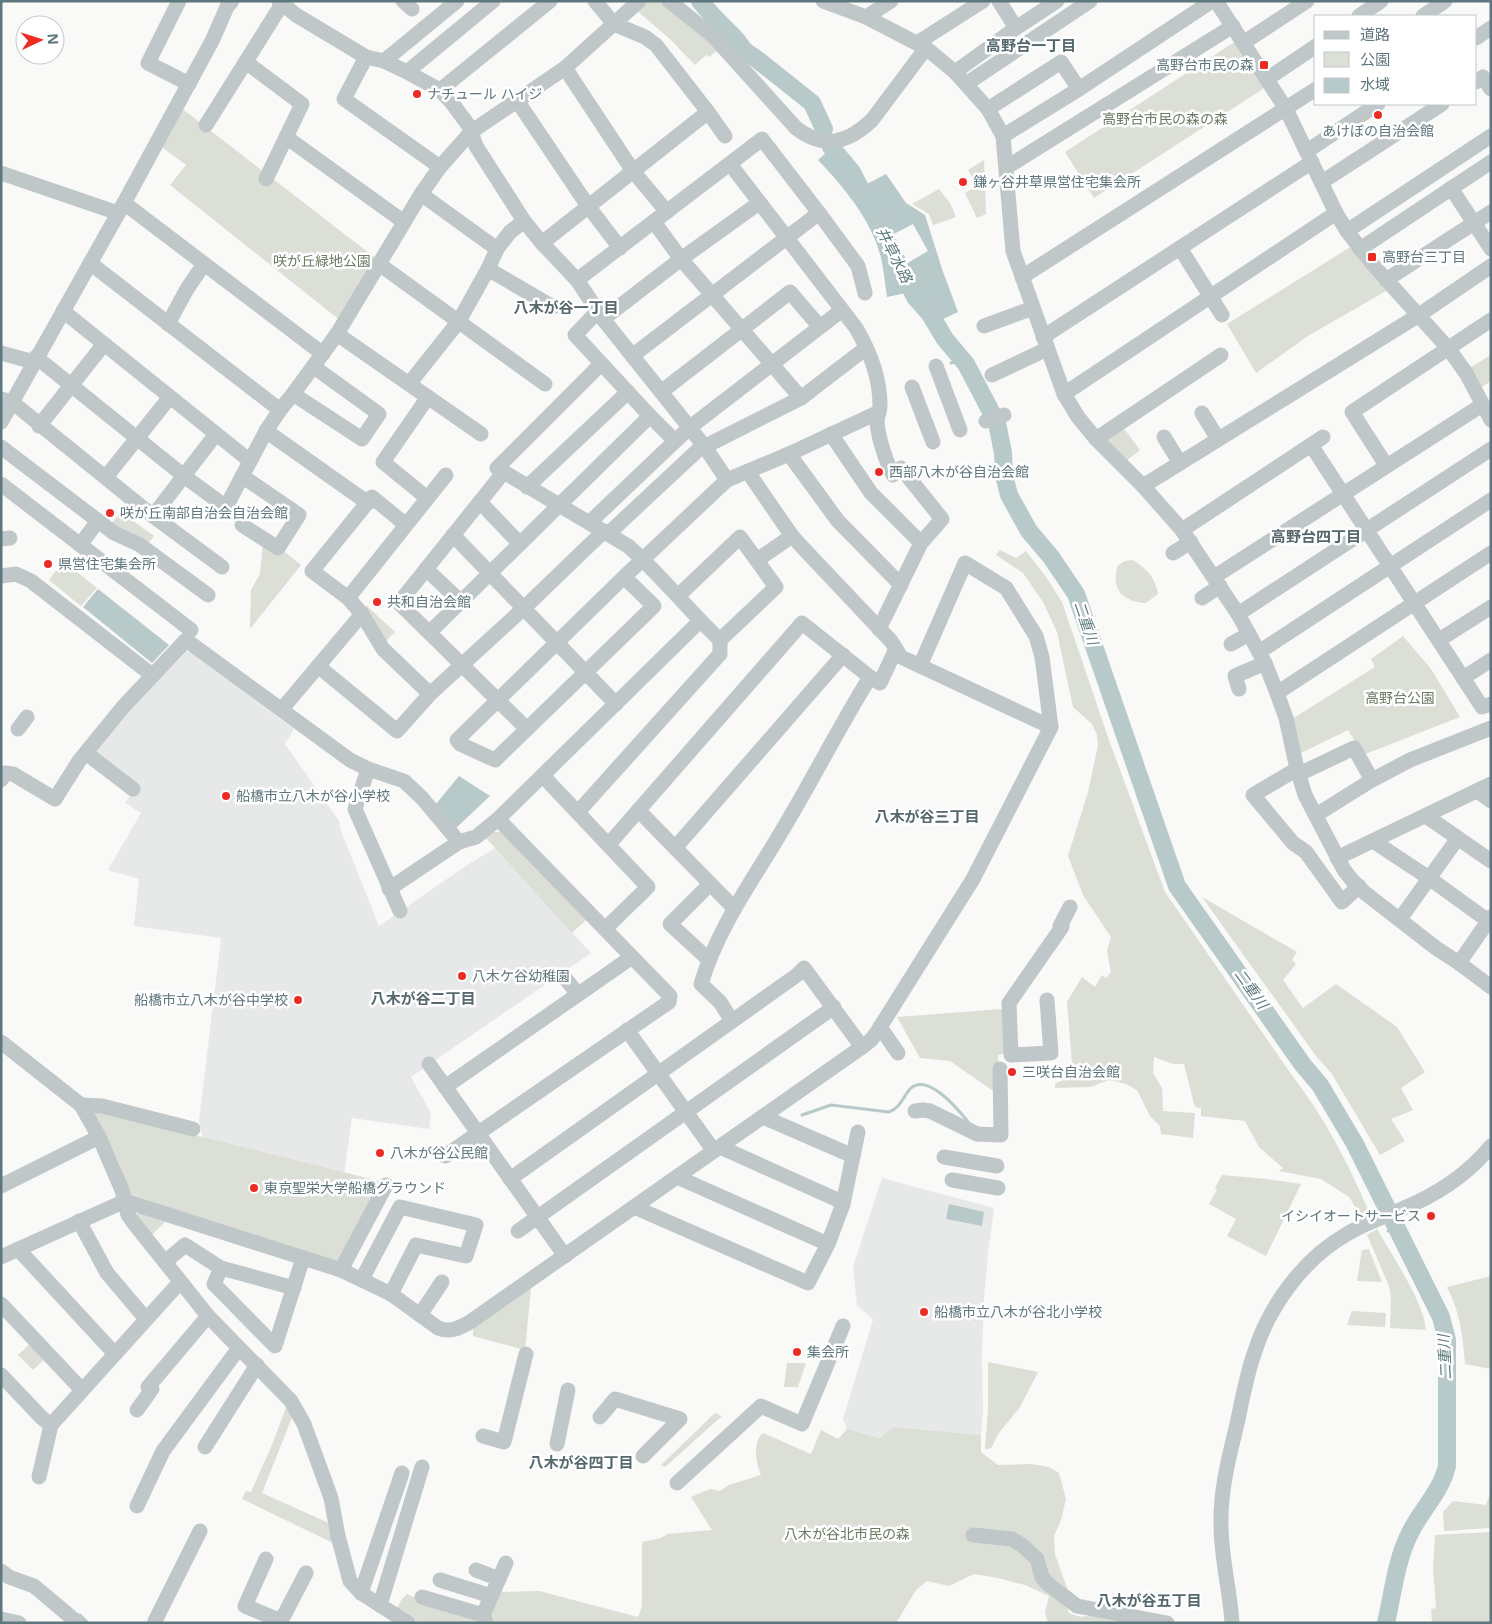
<svg xmlns="http://www.w3.org/2000/svg" width="1492" height="1624" viewBox="0 0 1492 1624" font-family="'Open Sans','Noto Sans JP',sans-serif">
<rect width="100%" height="100%" fill="#f9f9f7"/>
<g fill="#e7e9e8">
<polygon points="183,651 190,652 294,729 285,744 339,821 341,831 379,926 467,865 495,848 591,953 411,1077 431,1113 429,1129 352,1118 344,1174 204,1143 199,1121 221,938 134,926 139,879 108,870 141,813 125,803 135,788 92,755 127,708"/>
<polygon points="882,1178 994,1208 988,1253 984,1299 982,1354 983,1410 981,1435 894,1427 879,1438 847,1429 843,1419 873,1320 857,1305 853,1267"/>
</g>
<g fill="#dbdfd6">
<polygon points="646,1 664,1 719,49 709,57 706,55 695,65 670,39 636,10"/>
<polygon points="1236,41 1266,87 1094,198 1065,152"/>
<polygon points="180,107 378,260 341,321 170,185 186,165 159,145"/>
<polygon points="984,160 986,214 977,218 965,193 977,186 968,170"/>
<polygon points="939,189 950,203 956,217 933,225 929,214 912,204"/>
<polygon points="1352,246 1367,270 1386,291 1308,336 1256,373 1227,324"/>
<polygon points="1491,355 1491,381 1479,389 1469,368"/>
<polygon points="1122,426 1140,450 1125,462 1105,438"/>
<polygon points="121,512 154,536 147,545 110,525"/>
<polygon points="263,542 281,549 301,565 250,629 251,590 260,574"/>
<path d="M1000 550 1016 558 1026 551 1046 577 1062 602 1110 743 1165 892 1291 1074C1323 1115 1348 1162 1368 1210L1360 1214 1349 1197 1321 1179 1279 1171 1283 1168 1259 1147 1245 1121 1201 1116V1108H1197L1194 1104 1184 1064H1173L1154 1057 1153 1073 1162 1088 1163 1111 1195 1113 1193 1138 1161 1134 1160 1126 1150 1116 1137 1090 1126 1084 1109 1080 1090 1087 1055 1088V1084C1060 1080 1068 1080 1073 1076L1067 1002 1082 977 1095 987 1102 975 1106 978 1111 972 1107 951 1111 937 1083 895 1068 856 1088 792 1098 745 1097 735 1092 724 1073 707 1057 632 1043 602 1023 573 996 555Z"/>
<path d="M1133 560C1147 569 1155 577 1158 594L1146 603C1123 602 1110 589 1118 565L1125 561Z"/>
<polygon points="63,561 97,588 81,606 49,580"/>
<polygon points="367,606 395,632 384,643 363,609"/>
<polygon points="1403,636 1431,669 1460,717 1363,755 1348,730 1297,755 1292,719 1375,667 1371,659"/>
<polygon points="490,832 502,832 588,918 572,933 485,837"/>
<polygon points="1202,897 1297,952 1292,960 1296,964 1283,980 1303,1008 1336,984 1397,1027 1425,1072 1401,1088 1413,1110 1391,1119 1405,1141 1380,1155 1332,1074 1316,1056"/>
<polygon points="1002,1009 1007,1050 1003,1054 998,1055 999,1095 950,1061 920,1058 897,1017"/>
<polygon points="93,1112 110,1114 383,1182 343,1258 336,1261 233,1230 130,1194 117,1159"/>
<polygon points="1222,1175 1267,1179 1301,1184 1266,1256 1227,1236 1236,1219 1209,1204 1217,1190 1215,1188"/>
<polygon points="140,1211 167,1220 151,1236 135,1216"/>
<path d="M1377 1229C1391 1254 1424 1302 1426 1330L1390 1328 1391 1297 1389 1286 1367 1235Z"/>
<polygon points="1369,1249 1382,1282 1357,1281 1362,1250"/>
<path d="M1491 1276V1369L1465 1364C1463 1336 1460 1312 1447 1287Z"/>
<polygon points="531,1288 525,1350 473,1336 473,1328"/>
<polygon points="1352,1311 1386,1313 1385,1327 1347,1325"/>
<polygon points="33,1341 47,1357 33,1370 18,1355"/>
<polygon points="988,1362 1038,1372 1020,1407 998,1434 992,1447 989,1449 985,1449 985,1447 988,1409"/>
<polygon points="787,1363 806,1363 798,1387 784,1387"/>
<polygon points="287,1405 293,1415 262,1493 331,1524 333,1543 242,1499 246,1491 251,1492 272,1445"/>
<polygon points="715,1413 722,1416 665,1467 661,1465"/>
<path d="M894 1427 981 1435V1452L998 1465 1031 1464 1049 1467 1059 1473 1066 1499 1061 1520 1054 1536 1055 1554 1067 1588 1066 1604 1069 1613C1077 1616 1083 1619 1091 1614L1150 1623H1048L1045 1613 1049 1596 1025 1585 998 1578 974 1574 949 1586 927 1581 916 1590 896 1623H419L396 1609 402 1599 407 1594 421 1600 478 1617 497 1592 539 1591 638 1617 642 1607V1542L661 1538 667 1534 712 1530 691 1497 710 1489 720 1491 729 1485 761 1475C756 1463 752 1442 763 1433L811 1454 821 1430 838 1439 847 1429 879 1438Z"/>
<polygon points="1491,1491 1491,1528 1444,1531 1443,1512 1453,1501 1486,1505"/>
<polygon points="1491,1532 1491,1623 1432,1623 1431,1609 1436,1608 1433,1568 1435,1535"/>
</g>
<g fill="#b8c9ca">
<path d="M827 152 848 178 906 293 887 297C885 284 884 271 881 258 873 222 843 186 818 160Z"/>
<polygon points="886,174 906,203 925,215 942,269 958,312 941,320 935,309 922,294 904,265 928,251 913,224 890,236 865,185"/>
<polygon points="98,589 169,645 152,663 83,607"/>
<polygon points="459,776 490,796 456,828 436,804"/>
<polygon points="949,1204 984,1212 982,1226 946,1219"/>
</g>
<g fill="none" stroke-linecap="round" stroke-linejoin="round">
<g stroke="#b8c9ca" stroke-width="3">
<polyline points="951,363 963,361"/>
<path d="M802 1115 831 1105 889 1112C900 1108 903 1097 910 1089 928 1071 960 1112 970 1124"/>
<polyline points="1388,1231 1397,1225"/>
<polyline points="80,1615 88,1623"/>
</g>
<g stroke="#b8c9ca" stroke-width="18">
<path d="M700 1C710 14 722 25 734 37 743 47 740 49 754 57L812 103 824 129"/>
<path d="M831 147 852 172 915 297 930 314 945 339 966 364 997 423 1003 453 1004 475 1009 495 1029 531 1051 557 1076 594 1177 886 1303 1065 1320 1085 1355 1144 1441 1317 1447 1340V1466C1441 1492 1421 1510 1410 1533 1396 1560 1393 1593 1386 1623"/>
</g>
<g stroke="#c0c7c9" stroke-width="15">
<polyline points="179,1 148,63 189,84"/>
<polyline points="279,1 296,15 366,57 384,61 407,72 440,90 452,103 469,126 476,146 524,221 542,243 577,280 603,319 705,447 727,480"/>
<polyline points="403,1 412,9"/>
<path d="M669 1 713 36 796 128C824 150 848 143 872 120L926 48"/>
<polyline points="823,1 866,17 926,48 955,72 988,109 1003,136 1013,251 1064,394 1078,417 1096,439 1143,486 1182,530 1238,614 1265,663 1277,693 1286,718 1297,769 1305,795 1344,870 1352,880 1365,893 1436,948 1459,963 1491,987"/>
<polyline points="999,1 1016,28"/>
<polyline points="1216,1 1286,109 1336,213 1347,231 1373,265 1448,348 1466,373 1491,420"/>
<polyline points="1359,16 1381,1"/>
<polyline points="1423,16 1445,1"/>
<polyline points="866,17 891,1"/>
<polyline points="1476,38 1491,28"/>
<polyline points="917,43 983,1"/>
<polyline points="1243,43 1307,1"/>
<polyline points="366,57 344,99 440,167"/>
<polyline points="384,61 457,1"/>
<polyline points="246,62 302,104 266,179"/>
<polyline points="565,68 633,171 667,212"/>
<polyline points="407,72 493,1"/>
<polyline points="955,72 1016,28 1057,1"/>
<polyline points="1267,79 1316,46"/>
<polyline points="1476,82 1483,77 1491,89"/>
<polyline points="966,84 1090,1"/>
<polyline points="440,90 550,1"/>
<polyline points="518,102 588,206 620,248"/>
<polyline points="988,109 1061,62 1079,89"/>
<polyline points="708,112 725,136"/>
<polyline points="206,125 282,4"/>
<polyline points="1003,136 1079,89 1212,1"/>
<polyline points="286,137 404,222"/>
<polyline points="1307,151 1378,104"/>
<path d="M730 164 856 328C869 350 880 378 880 405 880 410 878 415 877 420 877 434 886 462 893 475"/>
<polyline points="1007,167 1233,26"/>
<polyline points="1,173 118,213"/>
<polyline points="1322,182 1442,104"/>
<polyline points="1451,188 1491,249"/>
<polyline points="421,194 497,249"/>
<polyline points="124,203 323,354"/>
<polyline points="819,213 858,266 865,293"/>
<polyline points="654,222 681,259 801,398"/>
<polyline points="1347,231 1491,136"/>
<polyline points="542,243 708,112 656,45 645,37 614,24 595,1"/>
<polyline points="1180,248 1222,315"/>
<polyline points="1360,249 1491,162"/>
<polyline points="90,263 280,410"/>
<polyline points="379,264 545,384"/>
<polyline points="488,269 553,307"/>
<polyline points="1022,277 1316,89"/>
<polyline points="577,280 762,139 819,213 632,356"/>
<polyline points="1386,280 1491,212"/>
<polyline points="63,311 250,461"/>
<polyline points="598,311 575,335 650,416 675,441"/>
<polyline points="603,319 681,259 759,203"/>
<polyline points="168,324 187,289 204,264"/>
<polyline points="984,326 1033,308"/>
<polyline points="337,334 481,434"/>
<polyline points="1043,337 1312,162"/>
<polyline points="1,353 34,362"/>
<polyline points="36,357 184,476 226,507 266,431 280,410 293,394 337,334 421,194 440,167 471,132 565,68 639,1"/>
<polyline points="936,366 960,430"/>
<polyline points="992,375 1047,349"/>
<polyline points="409,384 459,321 488,269 497,249 510,232 524,221"/>
<polyline points="912,387 933,442"/>
<polyline points="661,392 790,292 820,327"/>
<polyline points="293,394 362,439 379,414 314,367"/>
<polyline points="1064,394 1336,213"/>
<polyline points="1,399 12,402 153,516 222,567"/>
<polyline points="1202,413 1218,439"/>
<polyline points="986,421 1004,415"/>
<polyline points="1,422 124,203 212,41 227,7 232,1"/>
<polyline points="39,426 104,344"/>
<polyline points="266,431 368,503"/>
<polyline points="831,434 871,493 921,543"/>
<polyline points="1164,437 1180,463"/>
<polyline points="1096,439 1221,355"/>
<polyline points="1311,445 1482,707 1491,704"/>
<polyline points="1,447 114,533 140,545 208,595"/>
<polyline points="789,454 838,521 901,585"/>
<polyline points="1386,465 1352,412 1491,320"/>
<polyline points="748,472 792,536 804,549 891,641 901,657 1051,727"/>
<polyline points="503,473 399,603 527,729"/>
<polyline points="242,476 299,515 278,548 242,525"/>
<polyline points="106,477 170,397"/>
<polyline points="1,484 191,630"/>
<polyline points="1143,486 1419,315 1491,266"/>
<polyline points="527,487 628,392"/>
<polyline points="427,498 383,462 428,397"/>
<polyline points="480,502 520,544"/>
<polyline points="153,516 216,434"/>
<polyline points="590,522 689,428 842,310"/>
<polyline points="406,525 372,497 312,571 348,598 362,614 383,649 430,694"/>
<polyline points="1182,530 1323,437"/>
<polyline points="609,533 698,450 801,398 866,348"/>
<polyline points="453,535 616,704"/>
<polyline points="1,539 10,538"/>
<polyline points="80,545 98,521"/>
<polyline points="1173,553 1191,542"/>
<polyline points="757,560 792,536"/>
<polyline points="426,569 461,602"/>
<polyline points="1,576 16,574 31,581 152,675"/>
<polyline points="624,577 457,740 460,744 495,760 654,606 624,577 727,480 789,454 879,412"/>
<polyline points="1214,577 1482,405"/>
<polyline points="679,595 740,537 776,587 720,640"/>
<polyline points="348,598 446,475"/>
<polyline points="1202,598 1220,586"/>
<polyline points="1238,614 1491,449"/>
<polyline points="879,629 921,543 942,519 901,468"/>
<polyline points="430,632 650,416"/>
<polyline points="1439,640 1491,607"/>
<polyline points="1231,644 1249,634"/>
<polyline points="1259,652 1491,500"/>
<polyline points="318,666 397,731 430,694 524,608 604,531"/>
<polyline points="1463,678 1491,660"/>
<polyline points="1239,689 1235,676 1265,663"/>
<polyline points="1277,693 1491,553"/>
<polyline points="282,709 362,614"/>
<polyline points="18,729 27,717"/>
<polyline points="86,753 133,789"/>
<polyline points="368,769 355,809 400,911"/>
<polyline points="1297,769 1253,795 1293,843 1306,852 1342,902 1359,886"/>
<polyline points="1299,774 1354,748 1372,780"/>
<polyline points="543,776 648,887 605,929"/>
<polyline points="1,780 5,773 13,774 55,799 79,761 123,707 186,640 350,760 368,769 404,781 422,798 459,842"/>
<polyline points="1477,791 1491,801"/>
<polyline points="638,810 734,908"/>
<path d="M578 812 720 654V640C688 610 661 575 628 546L497 468 601 364"/>
<polyline points="1316,815 1372,780 1410,760 1491,728"/>
<polyline points="1426,816 1491,861"/>
<polyline points="1373,841 1429,878 1491,923"/>
<polyline points="609,844 802,623 870,677 880,683 896,649"/>
<polyline points="675,848 843,655"/>
<polyline points="1337,858 1491,784"/>
<polyline points="389,889 459,842 476,837 498,819"/>
<polyline points="1400,919 1458,838"/>
<polyline points="1060,926 1070,907"/>
<polyline points="708,959 670,924 710,884"/>
<polyline points="1459,963 1491,917"/>
<polyline points="564,977 578,994"/>
<polyline points="1047,1000 1051,1053 1011,1055 1009,1003 1062,927"/>
<path d="M732 1021 720 1002 701 984C718 927 753 880 783 829 813 779 839 727 870 677"/>
<polyline points="880,1027 898,1053"/>
<polyline points="627,1030 714,1151"/>
<polyline points="1,1042 81,1105 99,1137 122,1190 128,1215 133,1222 208,1316 291,1401 304,1424 331,1498 338,1536 350,1581 361,1593 408,1623"/>
<polyline points="429,1064 565,1256"/>
<polyline points="445,1087 632,957"/>
<polyline points="81,1105 102,1106 193,1129"/>
<polyline points="915,1111 923,1110 930,1111 977,1134 1001,1135 1000,1069"/>
<polyline points="763,1117 853,1156 843,1204"/>
<polyline points="445,1156 669,1002 670,996 498,819 700,621"/>
<polyline points="853,1156 858,1132"/>
<polyline points="944,1157 997,1166"/>
<polyline points="677,1177 828,1244"/>
<polyline points="510,1179 797,975 804,968 862,1047"/>
<polyline points="952,1180 998,1188"/>
<polyline points="1,1186 99,1137"/>
<polyline points="634,1207 808,1283 828,1244 843,1204 840,1201 720,1147"/>
<polyline points="79,1221 107,1273 146,1319"/>
<polyline points="518,1231 834,1007"/>
<polyline points="18,1249 115,1354"/>
<path d="M1 1257 125 1201 341 1270 391 1294 438 1328C451 1333 459 1328 470 1322L862 1047 871 1040 877 1032 973 879 1051 727 1042 657 1036 636 1006 588 965 563 920 666"/>
<polyline points="165,1262 185,1245 221,1268 294,1288"/>
<polyline points="221,1268 214,1284 275,1346 303,1258"/>
<polyline points="341,1270 386,1185"/>
<polyline points="362,1279 400,1207 476,1225 466,1256 416,1245 391,1294"/>
<polyline points="1,1304 82,1390"/>
<polyline points="420,1315 442,1282"/>
<polyline points="1,1375 42,1418 51,1425"/>
<polyline points="137,1410 152,1389 148,1387 208,1316"/>
<polyline points="600,1417 615,1399 680,1419 643,1456"/>
<polyline points="483,1436 504,1442 526,1354"/>
<polyline points="557,1444 568,1390"/>
<polyline points="205,1447 257,1365"/>
<polyline points="39,1477 51,1425 180,1282"/>
<polyline points="677,1483 761,1406 802,1424 843,1326"/>
<polyline points="137,1506 163,1451 239,1348"/>
<polyline points="973,1535 1012,1539 1022,1545 1037,1559 1042,1577 1048,1584 1077,1606 1167,1623"/>
<polyline points="266,1559 245,1606 281,1621 306,1573"/>
<polyline points="476,1570 499,1579"/>
<polyline points="1,1571 9,1577 34,1586 78,1623"/>
<polyline points="440,1580 491,1596"/>
<polyline points="361,1593 402,1473"/>
<polyline points="422,1597 483,1615"/>
<polyline points="380,1605 422,1467"/>
<polyline points="1,1619 19,1623"/>
<polyline points="155,1621 200,1531"/>
<polyline points="486,1623 483,1615 506,1563"/>
<path d="M1232 1623C1230 1590 1221 1558 1221 1525 1220 1491 1229 1457 1237 1424 1242 1401 1246 1377 1254 1354 1269 1306 1303 1259 1347 1234 1365 1223 1384 1217 1402 1209 1436 1195 1468 1174 1491 1146"/>
</g>
</g>
<g fill="#ec2b24" stroke="#fff" stroke-width="2">
<rect x="1259" y="60" width="10" height="10" rx="2.5"/>
<circle cx="417" cy="94" r="5"/>
<circle cx="1378" cy="115" r="5"/>
<circle cx="963" cy="182" r="5"/>
<rect x="1367" y="252" width="10" height="10" rx="2.5"/>
<circle cx="879" cy="472" r="5"/>
<circle cx="110" cy="513" r="5"/>
<circle cx="48" cy="564" r="5"/>
<circle cx="377" cy="602" r="5"/>
<circle cx="226" cy="796" r="5"/>
<circle cx="462" cy="976" r="5"/>
<circle cx="298" cy="1000" r="5"/>
<circle cx="1012" cy="1072" r="5"/>
<circle cx="380" cy="1153" r="5"/>
<circle cx="254" cy="1188" r="5"/>
<circle cx="1431" cy="1216" r="5"/>
<circle cx="924" cy="1312" r="5"/>
<circle cx="797" cy="1352" r="5"/>
</g>
<g text-anchor="middle" stroke-width="5" stroke-linejoin="round" paint-order="stroke">
<g font-size="14" fill="#5e767d" stroke="#fff" text-anchor="start">
<text x="1254" y="70" text-anchor="end">高野台市民の森</text>
<text x="427" y="99">ナチュール ハイジ</text>
<text x="1378" y="136" text-anchor="middle">あけぼの自治会館</text>
<text x="973" y="187">鎌ヶ谷井草県営住宅集会所</text>
<text x="1382" y="262">高野台三丁目</text>
<text x="889" y="477">西部八木が谷自治会館</text>
<text x="120" y="518">咲が丘南部自治会自治会館</text>
<text x="58" y="569">県営住宅集会所</text>
<text x="387" y="607">共和自治会館</text>
<text x="236" y="801">船橋市立八木が谷小学校</text>
<text x="472" y="981">八木ケ谷幼稚園</text>
<text x="288" y="1005" text-anchor="end">船橋市立八木が谷中学校</text>
<text x="1022" y="1077">三咲台自治会館</text>
<text x="390" y="1158">八木が谷公民館</text>
<text x="264" y="1193">東京聖栄大学船橋グラウンド</text>
<text x="1421" y="1221" text-anchor="end">イシイオートサービス</text>
<text x="934" y="1317">船橋市立八木が谷北小学校</text>
<text x="807" y="1357">集会所</text>
</g>
<g font-size="14" fill="#6c7a62" stroke="#fff">
<text x="1165" y="124">高野台市民の森の森</text>
<text x="322" y="266">咲が丘緑地公園</text>
<text x="1400" y="703">高野台公園</text>
<text x="847" y="1539">八木が谷北市民の森</text>
</g>
<g font-size="15" font-weight="bold" fill="#55686e" stroke="#fff">
<text x="1031" y="51">高野台一丁目</text>
<text x="566" y="313">八木が谷一丁目</text>
<text x="1316" y="542">高野台四丁目</text>
<text x="927" y="822">八木が谷三丁目</text>
<text x="423" y="1004">八木が谷二丁目</text>
<text x="581" y="1468">八木が谷四丁目</text>
<text x="1149" y="1606">八木が谷五丁目</text>
</g>
<g font-size="15" font-style="italic" fill="#5e7b7d" stroke="#fff">
<text transform="translate(894 255) rotate(63)" y="5">井草水路</text>
<text transform="translate(1086 623) rotate(71)" y="5">二重川</text>
<text transform="translate(1251 989) rotate(54)" y="5">二重川</text>
<text transform="translate(1445 1357) rotate(-93)" y="5">二重川</text>
</g>
</g>
<rect width="1492" height="1624" fill="none" stroke="#5e767d" stroke-width="5"/>
<rect x="1314" y="15" width="162" height="90" fill="#ffffff" stroke="#bfc8cb"/>
<rect x="1324" y="31" width="25" height="8" fill="#c0c7c9" stroke="#bfc8cb"/>
<text x="1360" y="40" font-size="15" fill="#5e767d">道路</text>
<rect x="1324" y="52" width="25" height="15" fill="#dbdfd6" stroke="#bfc8cb"/>
<text x="1360" y="65" font-size="15" fill="#5e767d">公園</text>
<rect x="1324" y="78" width="25" height="15" fill="#b8c9ca" stroke="#bfc8cb"/>
<text x="1360" y="90" font-size="15" fill="#5e767d">水域</text>
<g transform="translate(40 40) rotate(86)"><circle r="24" fill="#ffffff" stroke="#bfc8cb"/>
<path d="M0-4L9 19L0 12L-9 19Z" fill="#ec2b24"/>
<text y="-8" font-size="14" font-weight="bold" text-anchor="middle" fill="#5e767d">N</text>
</g>
</svg>
